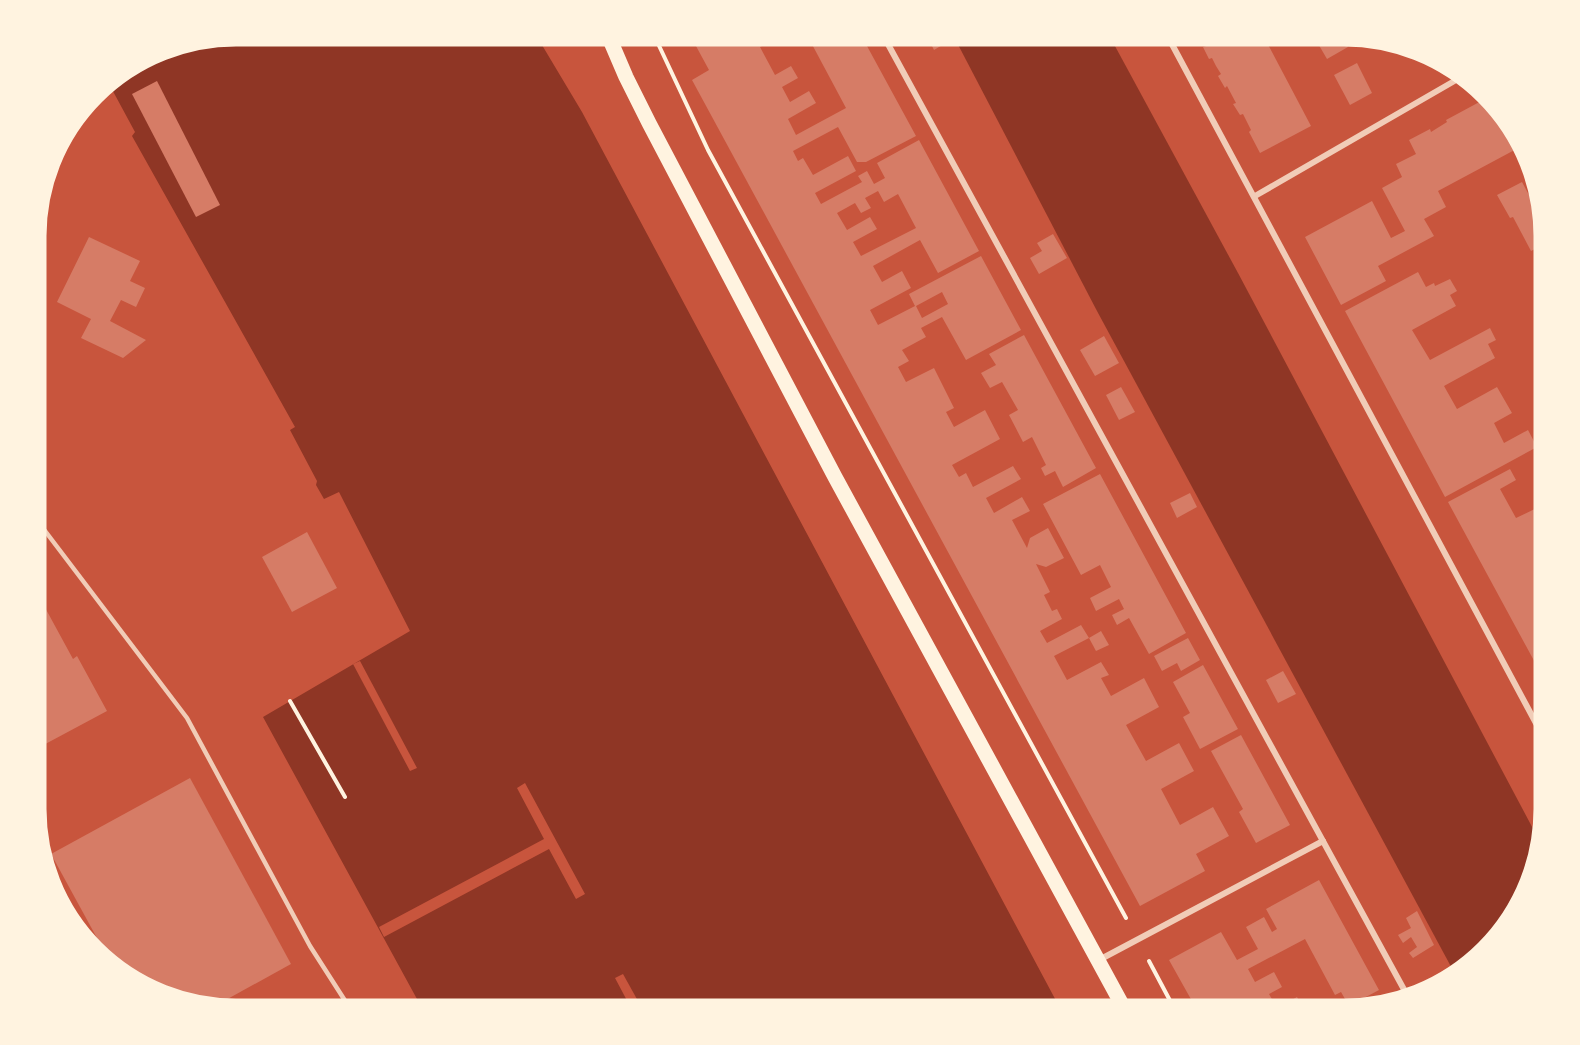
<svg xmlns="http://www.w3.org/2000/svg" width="1580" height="1045" viewBox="0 0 1580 1045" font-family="Inter,sans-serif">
<rect width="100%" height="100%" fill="#c8553d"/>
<g fill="#8f3625">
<polygon points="236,35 536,35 582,112 1061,1010 423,1010 263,717 410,631 339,492 324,499 316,485 317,481 290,430 295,427 132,136 135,132 108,82 159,50"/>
<polygon points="953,35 1109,35 1238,273 1539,840 1511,921 1455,974 1097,311"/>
</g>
<g fill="#c8553d">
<polygon points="360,661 417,768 410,771 353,664"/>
<polygon points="525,783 585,894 576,899 549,849 384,937 379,927 544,839 517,788"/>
<polygon points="623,974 643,1010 632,1010 615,978"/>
</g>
<g fill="#d67c66" fill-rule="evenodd">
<path d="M690 35H783L760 47 775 75 791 66 798 78 782 87 790 102 809 91 816 103 788 119 796 135 846 108 807 35H861L916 136 866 162H857L838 127 793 151 798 161 803 158 813 175 848 156 856 171 815 193 821 204 862 182 858 176 867 171 874 184 885 178 877 163 919 140 979 251 938 273 920 240 873 266 882 282 902 271 911 288 870 310 878 325 915 306 909 294 981 256 1021 330 966 360 942 317 921 328 926 337 902 350 909 361 898 367 906 382 934 368 954 408 946 412 954 427 985 410 1000 439 952 465 959 477 966 473 973 487 1013 466 1021 479 986 498 994 513 1022 497 1030 511 1012 520 1027 548 1030 538 1048 528 1064 558 1046 567 1036 564 1050 592 1044 595 1052 611 1057 609 1062 619 1040 631 1047 643 1081 625 1089 638 1054 656 1067 680 1101 662 1109 675 1101 678 1111 696 1144 678 1159 707 1126 725 1146 761 1179 743 1194 771 1161 789 1180 825 1213 807 1229 836 1196 854 1205 871 1140 906 692 80 709 70ZM878 191 884 202 898 194 916 228 861 256 853 242 877 229 870 217 847 230 837 213 855 203 861 213 871 208 865 198ZM942 292 948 304 922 318 916 306Z"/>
<polygon points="930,35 939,35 944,44 934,50 927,36"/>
<polygon points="1200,35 1263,35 1311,126 1260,153 1249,132 1251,130 1243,114 1240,115 1233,104 1236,103 1227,86 1225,88 1218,76 1221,74 1216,66 1212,58 1209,59 1203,47 1206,46"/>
<polygon points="1313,35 1341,35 1348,47 1327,59"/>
<polygon points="166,48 128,73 127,70 159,50"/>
<polygon points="1357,63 1372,93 1350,105 1334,75"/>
<polygon points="157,81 220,205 196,217 132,94"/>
<polygon points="1485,99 1519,136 1522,146 1438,191 1446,207 1424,219 1434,236 1378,266 1386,281 1341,305 1305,237 1372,201 1391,238 1405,231 1382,188 1402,177 1396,164 1416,154 1409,140 1430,129 1431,132 1447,122 1446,120"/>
<polygon points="1522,182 1535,206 1539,204 1545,223 1545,244 1531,251 1513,217 1510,218 1497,195"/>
<polygon points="1053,234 1067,258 1039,274 1030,258 1042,251 1037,243"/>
<polygon points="89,237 140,261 130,281 145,288 136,307 121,300 110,321 146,340 123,358 81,338 91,319 57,302"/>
<polygon points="1418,272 1426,287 1434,283 1435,286 1450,279 1457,291 1450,295 1456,306 1412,330 1430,360 1490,328 1496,340 1488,344 1495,358 1444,386 1457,409 1497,387 1512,413 1494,423 1504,443 1528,430 1537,447 1445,497 1345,311"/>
<polygon points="1024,335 1096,468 1063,487 1055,471 1045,476 1041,468 1046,465 1032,437 1023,442 1009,415 1018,410 1002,382 990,388 981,373 996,365 989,354"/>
<polygon points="1104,336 1119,363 1095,376 1080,350"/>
<polygon points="1121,387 1135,412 1119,420 1106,395"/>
<polygon points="1510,469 1516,480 1500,489 1516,518 1545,504 1545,681 1448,502"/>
<polygon points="1100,474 1186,633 1149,654 1129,618 1117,625 1112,615 1124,609 1119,599 1096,611 1090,598 1111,587 1100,565 1081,575 1043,504"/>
<polygon points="1190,493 1197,507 1177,518 1170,503"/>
<polygon points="307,532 337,588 292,612 262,557"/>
<polygon points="36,591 73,659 77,656 107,711 36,749"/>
<polygon points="1101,631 1109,645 1096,651 1089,638"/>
<polygon points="1188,638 1200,660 1181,671 1177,663 1162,671 1154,656"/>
<polygon points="1203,665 1238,729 1200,749 1183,717 1190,713 1173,682"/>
<polygon points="1283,671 1296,694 1278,703 1266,680"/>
<polygon points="1241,735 1290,825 1256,843 1239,812 1243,809 1211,751"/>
<polygon points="190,778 291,964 213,1007 172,1000 124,976 109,960 51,854"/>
<polygon points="1319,880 1379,990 1349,1006 1341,992 1335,995 1305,939 1248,969 1255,982 1274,972 1282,987 1269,994 1277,1008 1297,997 1304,1010 1197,1010 1169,960 1221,932 1237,960 1258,949 1246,927 1264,917 1272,932 1277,929 1266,909"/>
<polygon points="1417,911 1434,945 1413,958 1409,953 1417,947 1411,937 1403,943 1398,935 1411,928 1406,918"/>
</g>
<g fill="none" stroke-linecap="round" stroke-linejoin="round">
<g stroke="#fff3e0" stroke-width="4">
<polyline points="654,35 708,150 1126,918"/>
<polyline points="290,701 345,797"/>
<polyline points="1149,961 1175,1010"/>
</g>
<polyline stroke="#f1ccb7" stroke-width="4.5" points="36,519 187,718 310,946 351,1010"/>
<g stroke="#f1ccb7" stroke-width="6">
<polyline points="883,35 1407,995"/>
<polyline points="1167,35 1545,740"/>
<polyline points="1255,196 1463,76"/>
<polyline points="1099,960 1323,841"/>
</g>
<polyline stroke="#fff3e0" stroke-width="15" points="608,35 626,77 649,123 835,477 1125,1010"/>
</g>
<path d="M0 0H1580V1045H0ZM236 45H1344A191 191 0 0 1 1535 236V809A191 191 0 0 1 1344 1000H236A191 191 0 0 1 45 809V236A191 191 0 0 1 236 45Z" fill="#fff3e0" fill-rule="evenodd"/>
<path fill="none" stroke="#fff3e0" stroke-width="3" d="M236 45H1344A191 191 0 0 1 1535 236V809A191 191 0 0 1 1344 1000H236A191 191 0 0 1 45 809V236A191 191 0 0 1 236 45Z"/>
</svg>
